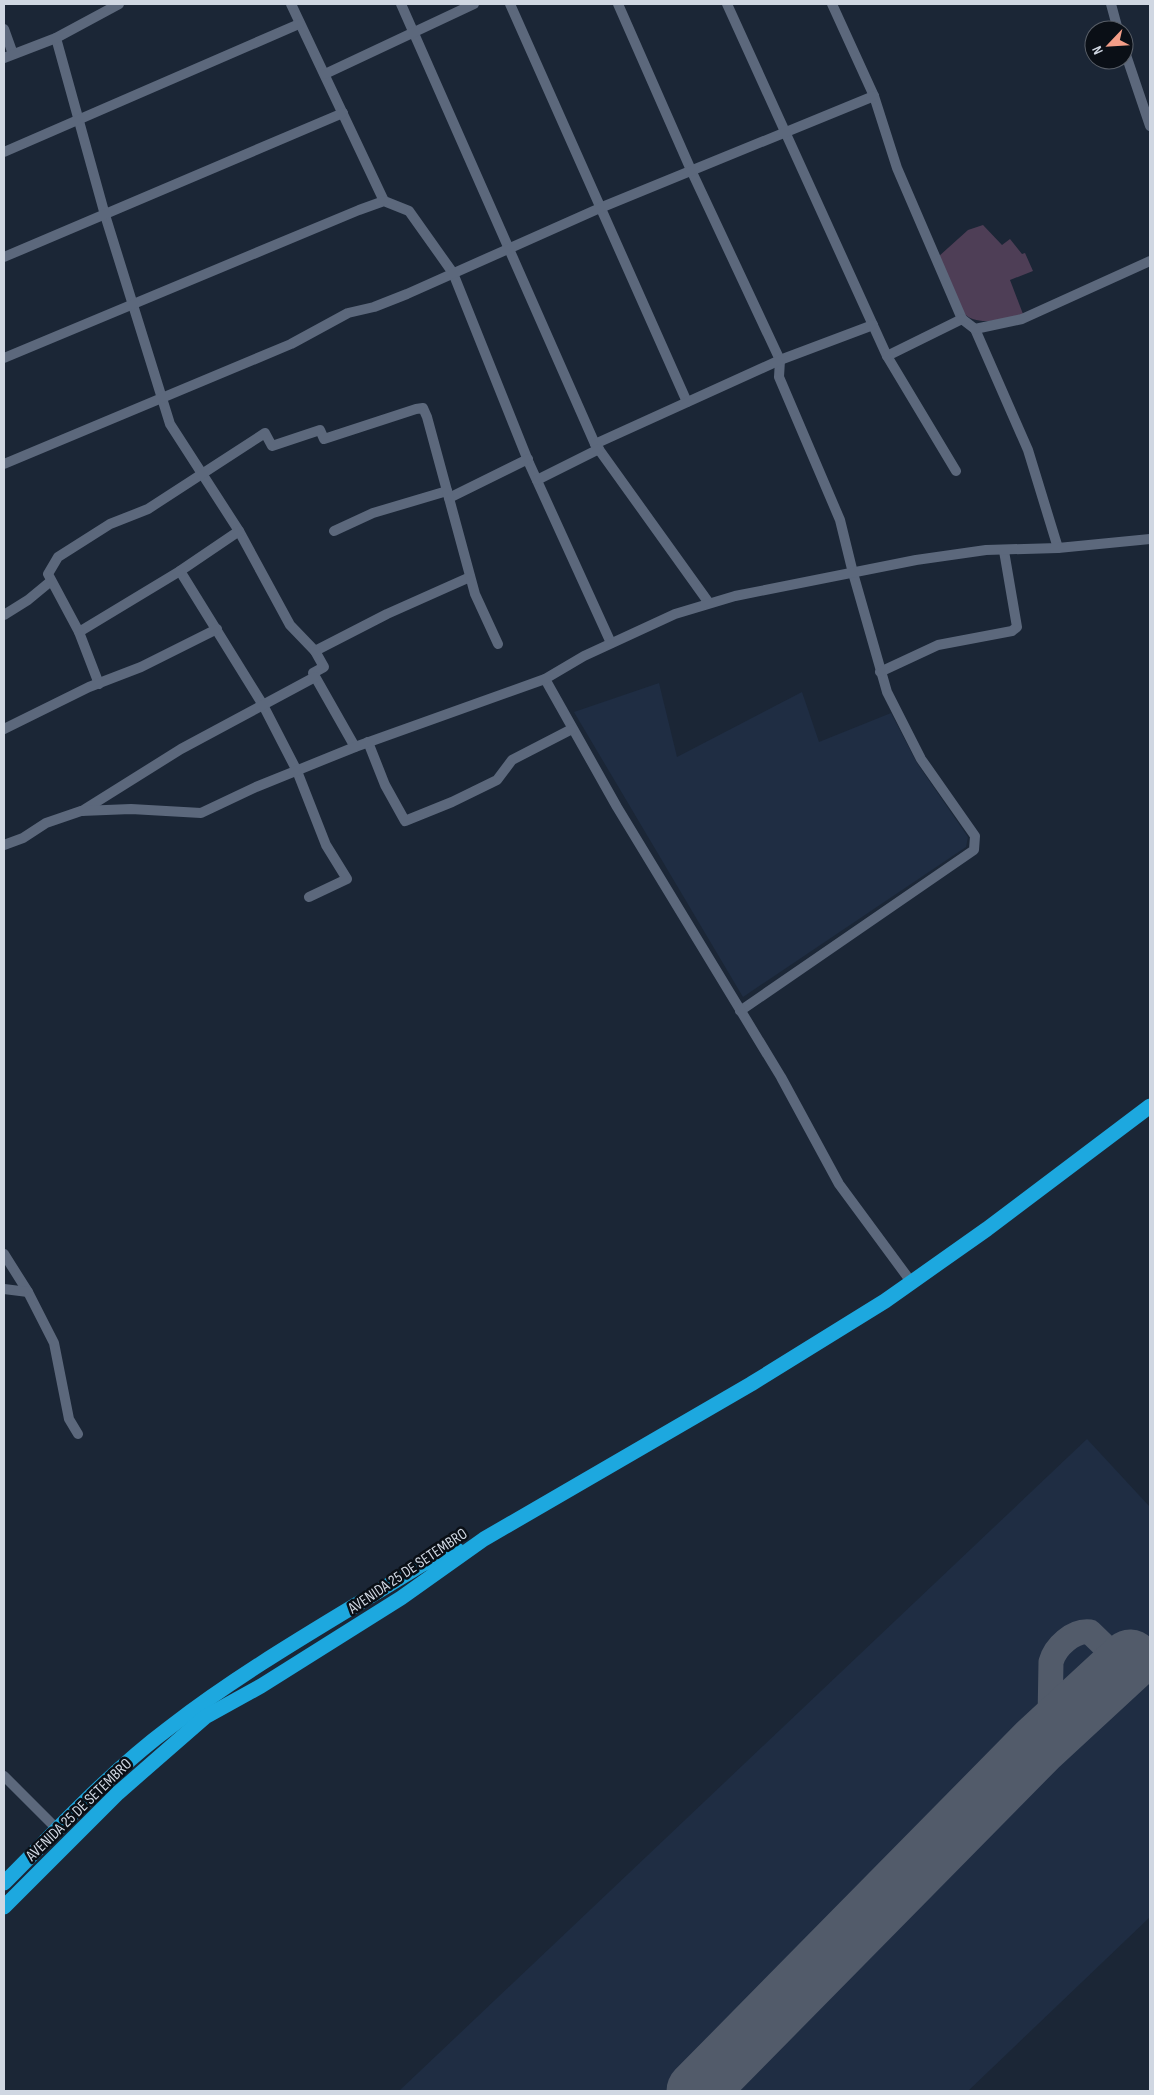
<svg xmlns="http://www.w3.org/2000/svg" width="1154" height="2095" viewBox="0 0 1154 2095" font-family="'Sofia Sans Condensed',sans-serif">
<rect width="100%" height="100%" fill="#1b2636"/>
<g fill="#1f2d43">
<polygon points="659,683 677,757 802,692 819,742 891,713 917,763 968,837 966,847 743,997 574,712"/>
<polygon points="1087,1439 1150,1507 1150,1917 968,2091 399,2091"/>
</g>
<path fill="#4e3e56" d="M983 225 1002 245 1010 239 1022 254 1025 253 1033 271 1010 280 1023 314C1005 318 979 328 963 313L938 257 968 230Z"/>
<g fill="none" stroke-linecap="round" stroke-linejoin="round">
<path stroke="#525b6a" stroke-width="25" d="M1038 1745 1048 1728 1050 1719 1051 1662C1055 1647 1073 1630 1090 1632L1124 1665"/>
<polyline stroke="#525b6a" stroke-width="61" points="697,2091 1038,1745 1130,1660"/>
<g stroke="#5c687c" stroke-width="10">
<polyline points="291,4 384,201"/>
<polyline points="401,4 595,444 709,603"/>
<polyline points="510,4 687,402"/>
<polyline points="618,4 691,170 780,360 779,377 840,520 853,573 887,692 921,759 975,836 974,850 740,1011"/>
<polyline points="727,4 887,356 956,471"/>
<polyline points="832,4 874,96 897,168 962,319"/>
<polyline points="1111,4 1118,30"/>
<polyline points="4,29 13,54"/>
<polyline points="56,38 105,215 170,424 239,531 290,625 315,651 387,614 470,577"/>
<polyline points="1124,49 1150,126"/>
<polyline points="4,58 56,38 119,4"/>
<polyline points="325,74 474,4"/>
<polyline points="4,152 299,24"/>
<polyline points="4,257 343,113"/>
<polyline points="975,329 1028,450 1058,548"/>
<polyline points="887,356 962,319 975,329 1022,319 1150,261"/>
<polyline points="4,358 359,210 384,201 409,211 453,273 529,463 611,643"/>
<polyline points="595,444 780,360 873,325"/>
<polyline points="4,464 291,344 348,313 374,307 407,294 600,208 874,96"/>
<polyline points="537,480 599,449"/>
<polyline points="449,498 528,459"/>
<polyline points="334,531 373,513 447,491"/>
<polyline points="180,571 263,705 297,771 326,845 347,879 309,897"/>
<polyline points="4,615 28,600 51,581"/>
<polyline points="79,632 180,571 239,531"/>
<polyline points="315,651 324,667 313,673 355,747"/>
<polyline points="880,672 938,645 1012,631 1017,627 1004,551"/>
<polyline points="545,679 617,807 781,1077 839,1184 912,1283"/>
<polyline points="99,684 79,632 48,574 58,557 110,524 148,509 265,433 272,446 320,430 324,439 416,409 423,408 427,417 475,594 498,644"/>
<polyline points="4,729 89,687 141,667 217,629"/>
<polyline points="368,742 385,785 405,821 452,802 497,780 512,760 572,729"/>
<polyline points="82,811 181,749 315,677"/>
<polyline points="4,845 23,838 46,823 81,811 131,809 201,813 256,787 355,747 545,679 584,656 675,614 735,596 916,560 986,550 1058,548 1150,539"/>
<polyline points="4,1254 28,1292 54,1343 69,1419 78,1434"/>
<polyline points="4,1289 28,1292"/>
<polyline points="4,1776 57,1829"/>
</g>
<g stroke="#1da8df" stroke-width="15">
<path d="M4 1883C57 1830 109 1773 169 1728 249 1666 338 1617 423 1564L457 1550"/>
<polyline points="4,1907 118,1793 205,1717 261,1686 401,1598 484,1539 751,1384 885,1301 987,1229 1150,1106"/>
</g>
</g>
<g text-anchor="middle" stroke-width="5" stroke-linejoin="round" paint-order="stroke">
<g font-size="16" fill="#d0d7e2" stroke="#0a0f16">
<text transform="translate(407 1570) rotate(-34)" y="6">AVENIDA 25 DE SETEMBRO</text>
<text transform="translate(78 1809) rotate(-44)" y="6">AVENIDA 25 DE SETEMBRO</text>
</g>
</g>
<rect width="1154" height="2095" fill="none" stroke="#d0d7e2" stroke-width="10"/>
<g transform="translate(1109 45) rotate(245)"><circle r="24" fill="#0a0f16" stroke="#595f68"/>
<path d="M0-4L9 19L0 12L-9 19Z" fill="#f49e88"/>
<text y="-8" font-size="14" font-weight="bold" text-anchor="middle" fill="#d0d7e2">N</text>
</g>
</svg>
